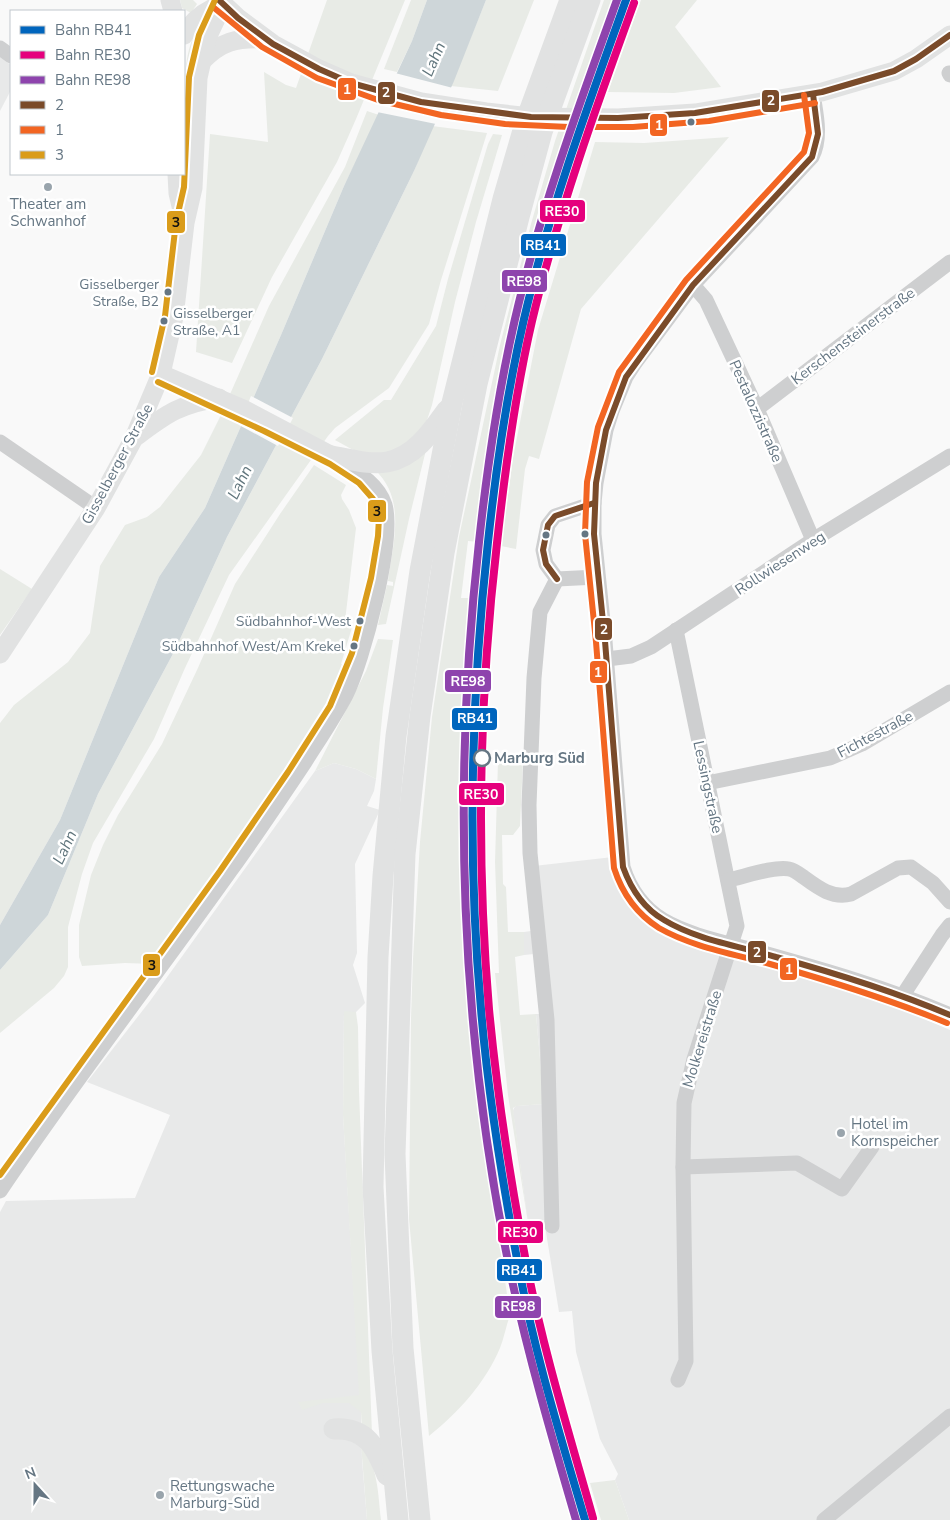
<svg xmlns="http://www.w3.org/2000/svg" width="950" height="1520" viewBox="0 0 950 1520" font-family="'Nunito Sans',sans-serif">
<rect width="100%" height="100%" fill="#f9f9f9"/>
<g fill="#e8e9e9">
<polygon points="0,57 11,65 11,90 0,111"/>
<polygon points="334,763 356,769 376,779 374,791 367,806 380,810 355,864 357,953 353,965 365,1003 356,1012 344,1012 343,1115 361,1412 362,1460 367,1520 0,1520 0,1212 6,1201 135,1198 170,1115 87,1082 150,1001 315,771"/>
<polygon points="613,857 617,886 625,901 634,912 650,925 667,933 897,1007 950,1030 950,1520 629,1520 615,1480 618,1474 600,1439 576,1352 572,1311 559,1312 544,1220 528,1223 513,1111 514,1108 516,1106 544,1104 536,1014 540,1014 534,954 524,955 524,932 531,931 525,867"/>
</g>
<g fill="#e8ebe6">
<polygon points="180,0 193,0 197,4 191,13 182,8"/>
<polygon points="327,0 405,0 356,119 337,162 272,277 232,363 196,352 210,134 268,142 264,72 286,85 296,88"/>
<polygon points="411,0 427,0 412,41 397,72 384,69"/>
<polygon points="486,0 534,0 498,91 451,86"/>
<path d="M604 0H622L586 95 567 152 518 326 496 438 481 542 468 541 461 598H469L466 623 461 758V860L465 950 473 1058 510 1315C506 1326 504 1338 500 1348 486 1382 458 1413 429 1436L409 1219 411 1018 413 959 420 842 432 717 459 537 500 345 531 224 555 141Z"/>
<polygon points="641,0 697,0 675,27 721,87 674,93 608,92"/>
<path d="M197 31 202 34 187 153 184 151C185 120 179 56 197 31Z"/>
<polygon points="367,111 379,115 344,186 281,335 205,508 159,577 60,820 0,925 0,723 14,705 68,662 90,633 100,566 125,525 147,517 160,507 201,455 219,419 269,306 345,167"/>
<polygon points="432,126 487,133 441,280 429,324 389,388 335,428 328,436 229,575 185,668 154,739 93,843 82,874 68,927 68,967 64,976 54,988 0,1033 0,970 48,915 98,794 175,650 227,537 322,359 414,171"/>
<polygon points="493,134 502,135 476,222 455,302 432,405 426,423 413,440 393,452 378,454 355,451 335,440 384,400 391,400 436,326 448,279 488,144"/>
<polygon points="729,137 581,309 539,459 529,456 525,469 516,549 501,546 513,458 538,330 595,142 644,143"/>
<path d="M426 450 409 519 386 624 378 625 387 585 393 586V582L388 581C393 542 407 499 374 469Z"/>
<path d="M314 465 346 485 341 495 342 499 349 510 356 528 345 621 346 623 353 624 341 664 348 665C327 727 288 780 249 831 217 875 185 919 153 964L125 963 82 966 79 957V925L91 875 103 845 118 815 162 744 197 670 235 584 280 514Z"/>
<polygon points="0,569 32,589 0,635"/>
<polygon points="378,639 393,640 383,708 376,779 356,769 334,763 315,771 366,671"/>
<polygon points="523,760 520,826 513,835 502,835 503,884 506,887 508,932 524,932 524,955 515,957 520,1015 536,1014 544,1104 517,1106 513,1108 528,1223 508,1095 495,973 499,973 495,862 498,761"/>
<polygon points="344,1011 356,1012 358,1027 359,1091 372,1434 362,1428 361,1412 349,1403 323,1403 302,1410 298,1402 359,1395 343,1115"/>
<path d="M361 1444C378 1465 378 1494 381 1520H367Z"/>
<polygon points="615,1480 629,1520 601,1520 590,1483"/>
</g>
<polygon fill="#ced6d9" points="427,0 486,0 454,81 414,171 322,359 227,537 175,650 98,794 48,915 0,970 0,925 60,820 159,577 205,508 281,335 344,186 412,41"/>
<g fill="#f9f9f9">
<polygon points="395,73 453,88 436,124 377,112"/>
<polygon points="251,396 293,418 278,446 239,425"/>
</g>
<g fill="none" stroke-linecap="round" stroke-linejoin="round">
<g stroke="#cecfd0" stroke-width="15">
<polyline points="0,48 11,56"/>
<polyline points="949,73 950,75"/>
<path d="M813 94C816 114 822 137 812 157L693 285 635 363 626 377 612 411 606 430 596 483 594 503V534L605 641 623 867C630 889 642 907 663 920 690 936 729 943 760 952 824 970 888 988 950 1015"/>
<polyline points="693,285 706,300 757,409 813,540"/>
<polyline points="757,409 950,262"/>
<polyline points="0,442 96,508"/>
<polyline points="557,579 546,564 543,550 548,525 555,516 594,503"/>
<polyline points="557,579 597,577"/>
<polyline points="676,630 737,926 694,1059 684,1103 683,1167 686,1361 678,1380"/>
<polyline points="607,659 631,656 651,647 813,540 950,456"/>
<polyline points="707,783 830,758 862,744 950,692"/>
<path d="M728 880C743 877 774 866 789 869 794 870 798 873 802 876 817 887 832 899 851 894L898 868 911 867 933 883 950 902"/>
<polyline points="903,995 942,935 950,925"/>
<polyline points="683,1167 797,1163 842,1189 872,1147"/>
<path d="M0 1191C74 1081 155 977 231 870 257 834 281 798 305 762 319 740 334 718 346 695 363 661 395 540 385 505 378 483 357 472 339 461"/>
<polyline points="552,1226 547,1020 530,853 529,805 534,678 540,612 557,579"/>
<polyline points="824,1520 950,1416"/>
</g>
<g stroke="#e1e2e2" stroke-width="19">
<polyline points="170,0 173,11"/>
<polyline points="219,0 238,18 273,44 319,69 351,83 421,102 486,112 531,117 618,118 695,113 822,92 894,71 916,59 950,35"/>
<path d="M184 35C193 19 205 10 223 4"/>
<path d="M201 62C221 41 236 38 264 39"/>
<polyline points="177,174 178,193 184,219"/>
<polyline points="161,374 243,409 332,456"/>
<path d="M137 436C166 414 182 403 219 398"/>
<polyline points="0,654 96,508 134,438 161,374 174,317 185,223 193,188 198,78 207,38 223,4"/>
</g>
<g stroke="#e1e2e2" stroke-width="21">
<path d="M332 456C349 459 369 465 387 462 415 457 432 431 447 410"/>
<path d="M334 1429C367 1427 376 1448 387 1475"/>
<polyline points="398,1520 382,1351 373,1187 378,957 383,876 396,736 420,571 452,403 503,199 526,120 570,0"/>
<polyline points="420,1520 403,1348 395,1154 405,854 420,716 444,553 477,384 519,217 542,132 590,0"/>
</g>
<g stroke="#fff" stroke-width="10">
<g id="bus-1">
<polyline points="219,0 238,18 273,44 319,69 351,83 421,102 531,117 618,118 695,113 822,92 894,71 916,59 950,35"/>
<path d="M813 94 818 134 812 157 693 285 626 377 606 430 596 483 594 534 605 641 623 867C631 889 643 908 664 920 697 940 739 946 776 957 835 973 893 991 950 1015"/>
<polyline points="557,579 546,564 543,550 548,525 555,516 594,503"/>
</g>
</g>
<g stroke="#fff" stroke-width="10">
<g id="bus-2">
<polyline points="213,7 262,47 317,78 378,100 441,115 505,124 569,127 633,127 709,121 815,103"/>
<path d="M804 95 809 133 804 152 686 280 619 372 598 427 587 482 585 534 596 642 614 868C622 893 637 914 659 928 692 947 734 954 770 964 830 981 889 999 947 1023"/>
</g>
</g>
<g stroke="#fff" stroke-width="10">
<g id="bus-3">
<polyline points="152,372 165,316 176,222 184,187 189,77 199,35 215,0"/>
<polyline points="0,1175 220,871 288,772 330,706 352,653 371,578 378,536 379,517 373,499 359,483 330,464 264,431 158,382"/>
</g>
</g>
<use href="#bus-1" stroke="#7a4b2a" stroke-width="6"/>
<use href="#bus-2" stroke="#f26522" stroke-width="6"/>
<use href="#bus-3" stroke="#da9c1a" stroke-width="6"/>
<g stroke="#fff" stroke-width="11">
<path id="rail-1" d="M585 1520C560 1435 534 1351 518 1264 502 1180 488 1095 481 1009 467 854 471 697 488 542 496 468 507 392 524 319 549 211 588 105 626 0"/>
</g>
<g stroke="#fff" stroke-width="11">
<path id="rail-2" d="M593 1518C569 1433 543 1349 526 1262 510 1178 497 1094 489 1009 476 854 479 698 497 543 505 469 515 394 532 321 558 213 596 107 634 3"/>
</g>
<g stroke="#fff" stroke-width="11">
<path id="rail-3" d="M576 1520C552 1438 528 1355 510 1271 460 1033 452 784 479 542 487 468 498 393 515 319 540 211 579 105 617 0"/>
</g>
<use href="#rail-1" stroke="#0065bd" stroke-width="8"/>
<use href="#rail-2" stroke="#e5007d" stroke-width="8"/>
<use href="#rail-3" stroke="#8e44ad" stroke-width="8"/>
</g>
<g fill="#657683" stroke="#fff" stroke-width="2">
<circle cx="691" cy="122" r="4.5"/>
<circle cx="168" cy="292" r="4.5"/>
<circle cx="164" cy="321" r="4.5"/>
<circle cx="585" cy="534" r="4.5"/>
<circle cx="546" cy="535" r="4.5"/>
<circle cx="360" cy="621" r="4.5"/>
<circle cx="354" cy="646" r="4.5"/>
</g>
<g fill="#99a4ac" stroke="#fff" stroke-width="2">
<circle cx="48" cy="187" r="5"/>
<circle cx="841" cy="1133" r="5"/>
<circle cx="160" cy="1495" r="5"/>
</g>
<circle fill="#fff" stroke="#657683" stroke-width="2.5" cx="482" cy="758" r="8"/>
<g text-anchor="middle" stroke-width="5" stroke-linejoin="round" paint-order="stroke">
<g font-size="14" fill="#657683" stroke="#fff" text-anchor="end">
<text x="159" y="289">Gisselberger<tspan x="159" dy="17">Straße, B2</tspan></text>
<text x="173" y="318" text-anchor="start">Gisselberger<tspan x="173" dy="17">Straße, A1</tspan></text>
<text x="351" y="626">Südbahnhof-West</text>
<text x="345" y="651">Südbahnhof West/Am Krekel</text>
</g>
<g font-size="15" fill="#657683" stroke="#fff" text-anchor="start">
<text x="48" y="209" text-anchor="middle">Theater am<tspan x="48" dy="17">Schwanhof</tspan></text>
<text x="851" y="1129">Hotel im<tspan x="851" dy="17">Kornspeicher</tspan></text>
<text x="170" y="1491">Rettungswache<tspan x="170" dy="17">Marburg-Süd</tspan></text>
</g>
<g font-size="15" fill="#657683" stroke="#fff">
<text transform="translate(853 336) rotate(-37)" y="5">Kerschensteinerstraße</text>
<text transform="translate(756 411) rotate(66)" y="5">Pestalozzistraße</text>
<text transform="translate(117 464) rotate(-62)" y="5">Gisselberger Straße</text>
<text transform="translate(780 563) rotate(-33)" y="5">Rollwiesenweg</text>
<text transform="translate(875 734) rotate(-28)" y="5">Fichtestraße</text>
<text transform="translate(708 787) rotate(78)" y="5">Lessingstraße</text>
<text transform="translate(702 1039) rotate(-73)" y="5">Molkereistraße</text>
</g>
<g font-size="15" font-weight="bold" fill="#657683" stroke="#fff" text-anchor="start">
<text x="494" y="763">Marburg Süd</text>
</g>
<g font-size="16" font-style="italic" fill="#60757c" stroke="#fff">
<text transform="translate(433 59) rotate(-67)" y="6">Lahn</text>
<text transform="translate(239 482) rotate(-64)" y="6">Lahn</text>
<text transform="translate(64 847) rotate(-65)" y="6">Lahn</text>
</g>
</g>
<g stroke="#fff" stroke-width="2">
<rect x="337" y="77" width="20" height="24" rx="5" fill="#f26522"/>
<rect x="377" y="81" width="19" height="24" rx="5" fill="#7a4b2a"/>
<rect x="761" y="89" width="19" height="24" rx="5" fill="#7a4b2a"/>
<rect x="649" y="113" width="19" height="24" rx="5" fill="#f26522"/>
<rect x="539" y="199" width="47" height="24" rx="5" fill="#e5007d"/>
<rect x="166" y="210" width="20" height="24" rx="5" fill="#da9c1a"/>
<rect x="520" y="233" width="47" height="24" rx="5" fill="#0065bd"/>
<rect x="501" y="269" width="47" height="24" rx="5" fill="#8e44ad"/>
<rect x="367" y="499" width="20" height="24" rx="5" fill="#da9c1a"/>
<rect x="594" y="617" width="19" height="24" rx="5" fill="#7a4b2a"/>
<rect x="589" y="660" width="19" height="24" rx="5" fill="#f26522"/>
<rect x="444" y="669" width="48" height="24" rx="5" fill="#8e44ad"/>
<rect x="451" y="707" width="47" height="24" rx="5" fill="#0065bd"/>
<rect x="458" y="782" width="47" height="24" rx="5" fill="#e5007d"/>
<rect x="747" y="940" width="20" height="24" rx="5" fill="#7a4b2a"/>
<rect x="142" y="953" width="19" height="24" rx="5" fill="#da9c1a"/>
<rect x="779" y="957" width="19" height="24" rx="5" fill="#f26522"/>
<rect x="497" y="1220" width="47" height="24" rx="5" fill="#e5007d"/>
<rect x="496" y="1258" width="47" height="24" rx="5" fill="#0065bd"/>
<rect x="494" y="1295" width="48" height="24" rx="5" fill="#8e44ad"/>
</g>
<g font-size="14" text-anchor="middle" font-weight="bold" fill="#fff">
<text x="347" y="94">1</text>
<text x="386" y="97">2</text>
<text x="771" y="105">2</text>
<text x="659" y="130">1</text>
<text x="562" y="216">RE30</text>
<text x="543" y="250">RB41</text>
<text x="524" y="286">RE98</text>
<text x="604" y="634">2</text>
<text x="598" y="677">1</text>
<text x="468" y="686">RE98</text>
<text x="475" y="723">RB41</text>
<text x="481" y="799">RE30</text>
<text x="757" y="957">2</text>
<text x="789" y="974">1</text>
<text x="520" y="1237">RE30</text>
<text x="519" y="1275">RB41</text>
<text x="518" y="1311">RE98</text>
</g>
<g font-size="14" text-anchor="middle" font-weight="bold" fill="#111">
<text x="176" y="227">3</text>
<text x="377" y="516">3</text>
<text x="152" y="970">3</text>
</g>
<rect x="10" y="10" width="175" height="165" fill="#ffffff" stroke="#c1c8cd"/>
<rect x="20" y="26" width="25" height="8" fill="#0065bd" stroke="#c1c8cd"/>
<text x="55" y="35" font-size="15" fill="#657683">Bahn RB41</text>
<rect x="20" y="51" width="25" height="8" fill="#e5007d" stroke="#c1c8cd"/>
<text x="55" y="60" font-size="15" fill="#657683">Bahn RE30</text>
<rect x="20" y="76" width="25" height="8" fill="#8e44ad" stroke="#c1c8cd"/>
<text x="55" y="85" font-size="15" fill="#657683">Bahn RE98</text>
<rect x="20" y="101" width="25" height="8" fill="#7a4b2a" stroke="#c1c8cd"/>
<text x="55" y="110" font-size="15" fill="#657683">2</text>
<rect x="20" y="126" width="25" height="8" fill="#f26522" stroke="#c1c8cd"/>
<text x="55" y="135" font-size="15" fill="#657683">1</text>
<rect x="20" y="151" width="25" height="8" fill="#da9c1a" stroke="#c1c8cd"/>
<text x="55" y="160" font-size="15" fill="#657683">3</text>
<g transform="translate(35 1485) rotate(339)" stroke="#ffffff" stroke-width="4" paint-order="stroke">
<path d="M0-4L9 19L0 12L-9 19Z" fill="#657683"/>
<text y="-8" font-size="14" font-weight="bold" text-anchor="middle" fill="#657683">N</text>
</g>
</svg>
